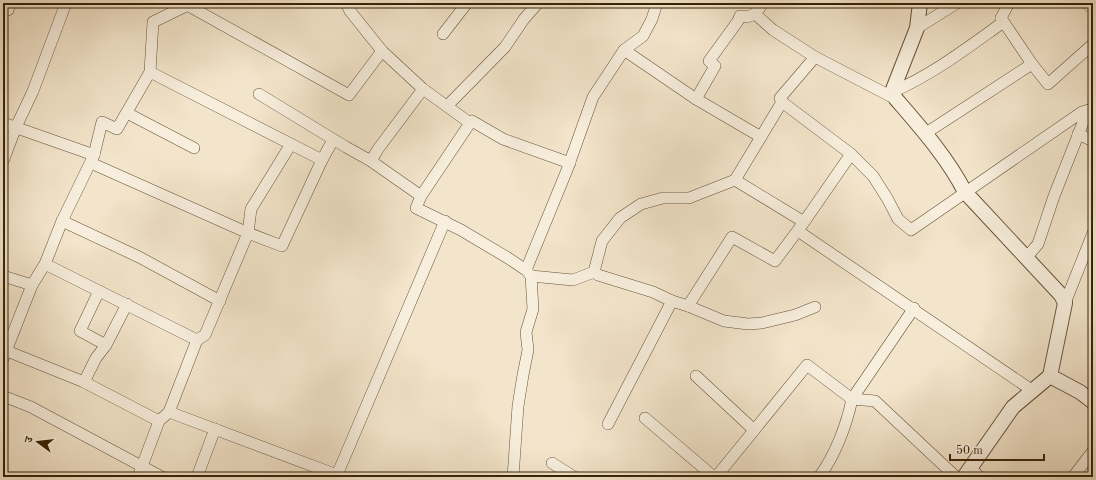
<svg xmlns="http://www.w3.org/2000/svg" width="1096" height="480" viewBox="0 0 1096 480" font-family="'Old Standard TT','Noto Serif Devanagari',serif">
<rect width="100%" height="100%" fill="#f3e5cb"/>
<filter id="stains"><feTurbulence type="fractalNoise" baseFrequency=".005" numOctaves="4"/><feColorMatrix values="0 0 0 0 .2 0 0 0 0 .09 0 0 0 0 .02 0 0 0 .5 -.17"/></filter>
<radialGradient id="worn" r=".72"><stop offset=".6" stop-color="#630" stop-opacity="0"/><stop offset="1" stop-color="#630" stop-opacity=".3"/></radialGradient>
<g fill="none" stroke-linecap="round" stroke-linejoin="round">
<g stroke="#665336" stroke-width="12">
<g id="minor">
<polyline points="346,3 350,11 382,51 423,89 470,123 421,196 416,208 461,230 508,258 526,270 531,276 533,309 526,332 528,350 523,375 518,406 513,477"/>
<polyline points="1086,3 1093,9"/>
<polyline points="187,5 349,95 382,51"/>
<polyline points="8,10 10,3"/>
<polyline points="1001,18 1032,64 1048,84 1093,44"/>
<polyline points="917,28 957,3"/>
<polyline points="443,34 467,3"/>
<polyline points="624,50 696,99 715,66 709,61 738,21 740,16 747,17 755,14"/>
<polyline points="815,57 896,99"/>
<polyline points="150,72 322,160 333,140"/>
<path d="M892 92C932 75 967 48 1002 23L1001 18 1009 3"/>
<polyline points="259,94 346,147 371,161 421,196"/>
<polyline points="696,99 761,137"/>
<polyline points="782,102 851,154 873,176 887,198 898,219 911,230 1082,112 1093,109"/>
<polyline points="447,106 505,47 524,19 538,3"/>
<polyline points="127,113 194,148"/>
<polyline points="3,123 94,155"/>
<polyline points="470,123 472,121 503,139 570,163"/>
<polyline points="926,133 1032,64"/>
<polyline points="1078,134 1093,141"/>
<polyline points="3,161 16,127 33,91 66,3"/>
<polyline points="371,161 378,149 423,89"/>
<polyline points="91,163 248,233 282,246 322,160"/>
<polyline points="62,221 139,257 220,301"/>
<polyline points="804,222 851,154"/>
<polyline points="798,231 1033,391"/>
<polyline points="1026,258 1038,244 1054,196 1088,110"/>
<polyline points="45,264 197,340"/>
<polyline points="526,270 567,170 593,97 624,50 643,36 652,19 657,3"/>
<polyline points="594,272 602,241 620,218 641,204 663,198 689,198 735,180 782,102 780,98 815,57 773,30 755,14 763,3"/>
<polyline points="3,276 32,285"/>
<polyline points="531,276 573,280 594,272 598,275 653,292 672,301 688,306 724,321 748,324 762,323 795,315 815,307"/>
<polyline points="99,291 80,331 106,345"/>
<polyline points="1065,303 1093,233"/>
<polyline points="688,306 732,237 775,261 804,222 735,180"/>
<polyline points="7,351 84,382 159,421"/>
<polyline points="3,359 32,285 45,264 62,221 94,155 102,122 117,129 150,72 153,22 192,3"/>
<polyline points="696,376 754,430"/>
<polyline points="84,382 96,358 106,345 127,304"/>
<polyline points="3,396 31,407 162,477"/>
<polyline points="169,412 337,475 445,221"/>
<polyline points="645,418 714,477"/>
<polyline points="608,424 672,301"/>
<polyline points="552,463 574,477"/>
<polyline points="970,468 980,477"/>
<polyline points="138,477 159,421 169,412 197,340 205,335 248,233 251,209 291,144"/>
<polyline points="197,477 215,429"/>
<polyline points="716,477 807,365 852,399 875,401 956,477"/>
<path d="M819 477C835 456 847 424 852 399L914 308"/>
<polyline points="1073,477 1093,451"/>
</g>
</g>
<g stroke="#665336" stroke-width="16">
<g id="tertiary">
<path d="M920 3 917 28 892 92 896 99C921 128 947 157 965 192L1061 295 1065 303 1050 376"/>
<polyline points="964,477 1013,407 1050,376 1080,392 1093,402"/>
</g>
</g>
<use href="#minor" stroke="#f7eedd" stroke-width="11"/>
<use href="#tertiary" stroke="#f7eedd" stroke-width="14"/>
</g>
<rect width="1096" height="480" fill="none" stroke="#f3e5cb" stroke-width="16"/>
<rect x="4" y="4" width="1088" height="472" fill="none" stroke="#372205" stroke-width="2"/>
<rect x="8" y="8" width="1080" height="464" fill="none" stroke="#372205"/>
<g transform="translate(38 442) rotate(285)" stroke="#f7eedd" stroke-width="3" paint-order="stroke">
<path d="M0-3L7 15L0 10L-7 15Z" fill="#372205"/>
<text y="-6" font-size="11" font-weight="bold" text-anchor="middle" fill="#372205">उ</text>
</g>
<path d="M950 454v6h94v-6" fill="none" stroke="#372205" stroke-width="2"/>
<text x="956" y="454" font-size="12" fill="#372205" stroke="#f7eedd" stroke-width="3" paint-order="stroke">50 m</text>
<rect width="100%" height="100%" filter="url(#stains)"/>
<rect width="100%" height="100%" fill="url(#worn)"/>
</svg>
